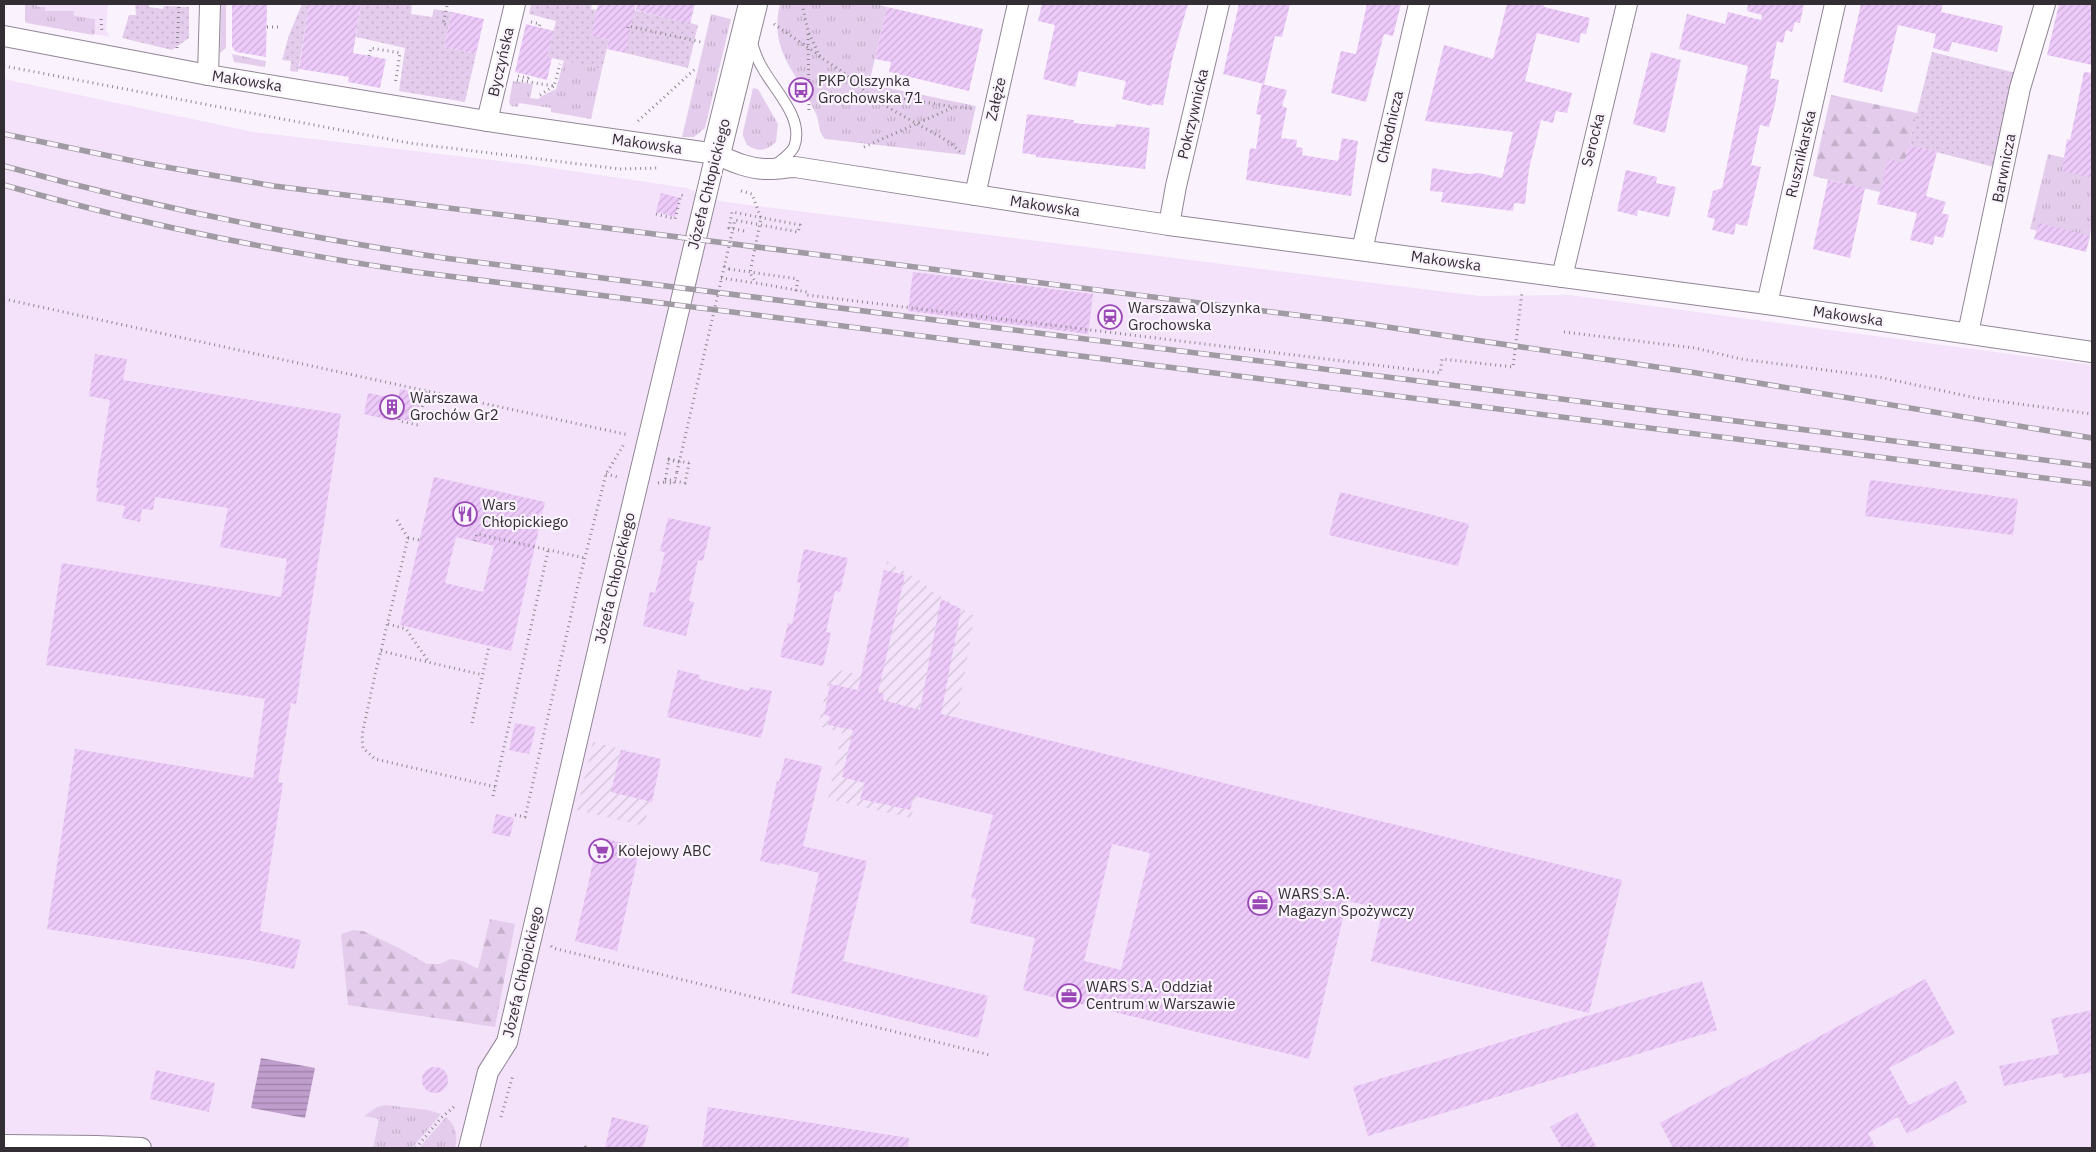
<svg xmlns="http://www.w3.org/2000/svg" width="2096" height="1152" viewBox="0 0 2096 1152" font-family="'IBM Plex Sans',sans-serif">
<defs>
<pattern id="industrial-furrows" width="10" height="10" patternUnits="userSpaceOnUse" patternTransform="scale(1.25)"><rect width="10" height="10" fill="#f3e2f9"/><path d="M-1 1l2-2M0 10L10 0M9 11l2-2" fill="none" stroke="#d1c2d6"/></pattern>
<pattern id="grass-tufts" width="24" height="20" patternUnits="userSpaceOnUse" patternTransform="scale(1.25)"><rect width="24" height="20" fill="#e4cdec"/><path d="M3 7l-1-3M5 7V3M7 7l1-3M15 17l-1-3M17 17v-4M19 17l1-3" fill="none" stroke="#c4b0cb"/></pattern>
<pattern id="forest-firs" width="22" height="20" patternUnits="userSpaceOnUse" patternTransform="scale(1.25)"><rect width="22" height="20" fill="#e4cdec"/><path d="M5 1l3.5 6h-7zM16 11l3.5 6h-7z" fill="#c4b0cb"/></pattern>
<pattern id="garden-dots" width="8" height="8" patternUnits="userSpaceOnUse" patternTransform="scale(1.25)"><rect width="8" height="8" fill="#e4cdec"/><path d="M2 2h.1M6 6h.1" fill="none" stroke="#c4b0cb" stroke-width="1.8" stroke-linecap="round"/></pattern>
<pattern id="water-rules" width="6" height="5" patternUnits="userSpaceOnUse" patternTransform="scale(1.25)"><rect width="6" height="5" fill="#bf9dcc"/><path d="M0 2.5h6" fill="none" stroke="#9c80a6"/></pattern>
<pattern id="building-hatch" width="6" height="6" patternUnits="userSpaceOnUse" patternTransform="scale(1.25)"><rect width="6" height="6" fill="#edcafa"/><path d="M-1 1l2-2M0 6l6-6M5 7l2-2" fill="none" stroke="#ccaed7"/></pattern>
</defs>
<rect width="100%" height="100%" fill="#faf3fd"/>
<g fill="#f3e2f9">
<polygon points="25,4 108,4 106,29 110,37 27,23 25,21"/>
<polygon points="4,79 253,132 525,164 687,188 719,201 1479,296 1570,295 2092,365 2092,1148 4,1148"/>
</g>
<g fill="url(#industrial-furrows)">
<polygon points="887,561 925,584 931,591 974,616 957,720 937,717 911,818 828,799 842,732 818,726 830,673 839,670 860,675"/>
<polygon points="593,742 661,759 644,826 577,810"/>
</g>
<g fill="url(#grass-tufts)">
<polygon points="25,4 35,4 38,7 45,7 45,11 74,11 74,16 95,19 95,32 93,35 27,23 25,21"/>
<polygon points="221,4 226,4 226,48 220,53"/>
<path d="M780 4H875L887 7 869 84 976 106 965 155 825 139C818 132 820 123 816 114 799 73 768 53 780 4Z"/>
<polygon points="711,14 731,19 705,128 694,137 682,137"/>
<polygon points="232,54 266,61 265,67 234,62"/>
<polygon points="564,60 602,69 591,119 551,112 551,108 519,103 518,107 511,106 509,102 513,81 533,84 530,98 539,99 540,97 556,89"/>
<path d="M753 88 758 89 778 124 776 142C767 150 759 153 747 145L743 136V132Z"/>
<polygon points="2048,154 2092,164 2092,224 2088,244 2030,229"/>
<polygon points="385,1105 428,1110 441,1114 412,1148 373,1148 379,1119 364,1116 377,1107"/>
<path d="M446 1117C456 1125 458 1136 455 1148H419Z"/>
</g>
<g fill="url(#forest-firs)">
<polygon points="1831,95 1917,113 1896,196 1813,176"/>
<polygon points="490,919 515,924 495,1027 348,1005 341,934 353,930 363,931 399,948 427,964 440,964 450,959 463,961 478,969"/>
</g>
<g fill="url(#garden-dots)">
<polygon points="135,4 149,4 149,7 163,9 164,6 189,7 189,38 172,50 122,38 129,15 136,15"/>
<polygon points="302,4 309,4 298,72 290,71 291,61 282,60 289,35"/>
<polygon points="361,4 412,4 411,14 432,17 434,9 452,12 444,47 476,54 465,102 399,91 405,48 356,37"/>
<polygon points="531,4 592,4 591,9 597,10 591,36 609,40 602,69 547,57 556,21 529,14"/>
<polygon points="629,9 698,25 688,68 625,53"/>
<polygon points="1932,52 2016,73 1994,167 1909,145"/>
</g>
<polygon fill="url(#water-rules)" points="261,1058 315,1068 305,1118 251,1108"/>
<g fill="url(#building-hatch)" fill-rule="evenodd">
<polygon points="232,4 267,4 266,57 236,52 232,47"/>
<polygon points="309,4 361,4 353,53 386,59 380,88 348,82 349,77 299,69"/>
<polygon points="598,4 636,4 625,53 607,49 609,40 591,36"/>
<polygon points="637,4 695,4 690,24 636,10"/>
<polygon points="1042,4 1188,4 1173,56 1163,105 1152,104 1152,106 1122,99 1126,81 1079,71 1075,87 1043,79 1055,25 1038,21"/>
<polygon points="1239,4 1290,4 1282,37 1275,36 1264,84 1223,74"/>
<polygon points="1367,4 1401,4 1393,36 1384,34 1366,102 1331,93 1341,51 1356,54"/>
<polygon points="1507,4 1544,4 1544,7 1590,18 1586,34 1581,33 1579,43 1537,33 1525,81 1572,93 1567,113 1556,111 1553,123 1541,120 1529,169 1525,204 1514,203 1513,211 1441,202 1443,192 1430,191 1432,168 1469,174 1479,173 1502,178 1513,132 1425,121 1444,45 1493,59"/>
<polygon points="1748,4 1804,4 1800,23 1795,22 1792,32 1786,30 1783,43 1777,41 1770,78 1779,80 1775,104 1769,127 1760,125 1751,165 1761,167 1747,226 1736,224 1734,235 1712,230 1715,219 1707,217 1713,191 1722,188 1748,66 1679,49 1687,14 1725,24 1728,12 1761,20 1762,15 1747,11"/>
<polygon points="1861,4 1943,4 1941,12 2003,26 1997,52 1952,42 1949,52 1933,48 1936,34 1898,25 1882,92 1843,82"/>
<polygon points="2059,4 2092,4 2092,65 2047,55"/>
<polygon points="887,7 983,29 969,91 889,72 891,62 875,59"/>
<polygon points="452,12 484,19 476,54 444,47"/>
<polygon points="526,24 554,31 547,57 552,58 547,80 515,72"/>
<polygon points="1651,52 1681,60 1665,133 1633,124"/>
<polygon points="2084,72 2092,73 2092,178 2062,171 2067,139 2070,140"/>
<polygon points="1262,84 1287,90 1282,106 1287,108 1281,138 1297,140 1296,147 1303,148 1302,155 1338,161 1342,138 1358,141 1351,196 1246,180 1250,148 1256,149 1261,115 1256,114"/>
<polygon points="1027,114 1074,120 1074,123 1115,127 1116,124 1150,128 1145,169 1036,157 1036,155 1022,153"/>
<polygon points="1909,145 1937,152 1926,196 1946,202 1942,213 1949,215 1943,238 1935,236 1933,245 1910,240 1917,213 1877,204 1888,159 1904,163"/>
<polygon points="1626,170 1657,177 1656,183 1676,187 1669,217 1638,210 1637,216 1617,211"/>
<polygon points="1828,180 1865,188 1850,258 1813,249"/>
<polygon points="661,193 680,198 675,217 656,212"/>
<polygon points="2039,223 2090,236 2086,252 2034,239"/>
<polygon points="913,272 1093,294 1088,334 908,311"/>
<polygon points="95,354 127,359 123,380 341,414 296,704 291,703 278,782 283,783 260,931 301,940 294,969 254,961 47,929 75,749 253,778 265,699 46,665 62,563 281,597 287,559 220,547 228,508 155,497 153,510 142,509 140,522 122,518 125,506 96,501 98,488 96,487 110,400 89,396"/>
<polygon points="400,389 422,394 415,422 395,418 394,421 364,414 368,393 398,399"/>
<path d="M434 477 545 502 511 651 400 625ZM456 537 494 546 483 592 445 583Z"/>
<polygon points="1870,480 2018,499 2013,535 1865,516"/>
<polygon points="1340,492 1469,524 1458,566 1329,535"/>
<polygon points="668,518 711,527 703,561 698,560 689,601 694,602 686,636 643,626 650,592 655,593 665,552 660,551"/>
<polygon points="804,549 848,558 840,592 835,591 826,632 831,633 823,666 780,657 788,623 792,624 801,583 797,582"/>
<path d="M884 570 905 575 878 692 884 694 883 700 920 710 941 599 961 609 941 714 1622 880 1589 1013 1371 961 1383 909 1347 901 1309 1059 1023 990 1035 938 970 923 976 899 971 898 993 815 914 796 910 810 860 799 865 783 842 777 853 730 828 725 830 716 824 715 826 705 830 684 858 690ZM1112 844 1150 853 1121 970 1084 961Z"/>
<polygon points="678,670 700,675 699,679 749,691 750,687 772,691 761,738 667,717"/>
<polygon points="515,723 536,727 529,754 509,750"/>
<polygon points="621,750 661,759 652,802 611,792"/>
<polygon points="785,758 822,766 803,846 867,861 843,961 988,996 978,1038 791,993 819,873 779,863 779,865 760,861 777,781 779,782"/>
<polygon points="496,814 514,818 510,837 492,833"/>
<polygon points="599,837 640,847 617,951 575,941"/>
<polygon points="1925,979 1955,1033 1889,1068 1909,1105 1956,1081 1967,1102 1907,1134 1898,1117 1868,1133 1876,1148 1673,1148 1660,1123"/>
<polygon points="1702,981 1717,1030 1368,1136 1353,1087"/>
<polygon points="2092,1010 2092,1072 2063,1078 2063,1073 2004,1086 1999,1066 2059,1054 2051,1019"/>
<circle cx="435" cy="1080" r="13"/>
<polygon points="156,1070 215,1083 209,1112 150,1099"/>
<polygon points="708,1107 909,1138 908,1148 702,1148"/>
<polygon points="1577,1112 1597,1148 1562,1148 1550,1127"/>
<polygon points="612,1117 649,1126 643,1148 605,1148"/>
</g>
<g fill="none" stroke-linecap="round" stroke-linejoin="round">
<g stroke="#928696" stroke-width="12">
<path id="lane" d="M751 40C754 50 757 60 763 69 775 91 805 119 794 147 790 155 781 160 774 166"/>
</g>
<g stroke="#928696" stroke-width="22">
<g id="street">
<path d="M4 36 208 75 487 121 716 154C733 162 751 170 771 169 779 169 787 167 795 167L1169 225 1767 304 2092 352"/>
<polyline points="208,75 210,4"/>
<polyline points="487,121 515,4"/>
<polyline points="975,195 1018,4"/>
<polyline points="1169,225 1176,186 1219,4"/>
<polyline points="1362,250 1419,4"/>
<polyline points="1562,277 1627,4"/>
<polyline points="1767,304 1835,4"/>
<polyline points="1968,333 2020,88 2045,4"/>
<polyline points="4,1145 97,1146 141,1148"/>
<polyline points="469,1148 488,1072 507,1042 610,599 716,154"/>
</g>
</g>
<g stroke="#928696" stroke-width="30">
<polyline id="secondary" points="716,154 753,4"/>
</g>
<g stroke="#8e8890" stroke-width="3" stroke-dasharray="1 4" stroke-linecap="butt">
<polyline points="648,4 653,4"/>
<polyline points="802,4 808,31 820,57 843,72 875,100 951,143 962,154"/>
<polyline points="447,6 443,24 449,25"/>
<polyline points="101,19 102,33"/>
<polyline points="531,22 540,24 539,27"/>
<polyline points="774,24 820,56"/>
<polyline points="267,27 280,27"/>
<polyline points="628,28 628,26 701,42"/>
<polyline points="808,34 809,110"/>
<polyline points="177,48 179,7"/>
<polyline points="369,56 371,48 400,53 395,85"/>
<polyline points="4,66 409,143 620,169 657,168"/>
<polyline points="518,76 528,78 529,76"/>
<polyline points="517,80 554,86 560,64"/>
<polyline points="540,95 554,86"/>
<polyline points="875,100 888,96 954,107"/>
<polyline points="638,121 695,69"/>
<polyline points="864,147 954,107 975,109"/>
<polyline points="741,191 752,194 761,218 750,273 756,283 807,292 807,295 1440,373 1442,359 1513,367 1522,292"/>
<polyline points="656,214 675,219 681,195 685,196"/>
<polyline points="744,231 729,228 732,212 800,225 798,232"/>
<polyline points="724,266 729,269"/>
<polyline points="721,278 755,283"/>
<polyline points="796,291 798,279"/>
<polyline points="4,299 629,435"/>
<polyline points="1564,332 1695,348 1741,359 1879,377 1976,398 2092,414"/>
<polyline points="399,419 399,421 418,425 426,391"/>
<polyline points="606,474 618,477"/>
<polyline points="665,482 674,484 677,472"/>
<polyline points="658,483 665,482 669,459 689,463"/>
<polyline points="397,520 408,538 375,675 362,735 363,748 375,759 496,787"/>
<polyline points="408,538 419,540"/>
<polyline points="475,541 477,534 585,558"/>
<polyline points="388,624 406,629 429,662"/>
<polyline points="381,651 483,675"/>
<polyline points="472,723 489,646"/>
<polyline points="493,796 548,551"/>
<polyline points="515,815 525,817 577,589 606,474 624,444"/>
<polyline points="551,946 553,948 990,1055"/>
<polyline points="501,1117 513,1075"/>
<polyline points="585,1146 586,1148"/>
<polyline points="416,1148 441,1118 456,1105"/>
</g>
<use href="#lane" stroke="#fff" stroke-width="10"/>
<use href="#street" stroke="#fff" stroke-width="20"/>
<use href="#secondary" stroke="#fff" stroke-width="28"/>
<g stroke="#a09aa2" stroke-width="5.5">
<g id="rail">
<polyline points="4,134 143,163 274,186 1367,324 1697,373 2092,438"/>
<path d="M4 166C149 206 295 236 444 258L2092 466"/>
<path d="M4 185C139 224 277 252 416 272L2092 484"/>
</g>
</g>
<use href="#rail" stroke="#faf3fd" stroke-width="4" stroke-dasharray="11" stroke-linecap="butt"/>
<g stroke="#8e8890" stroke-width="3" stroke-dasharray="1 4" stroke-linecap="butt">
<polyline points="729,269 798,279"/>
<polyline points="668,460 679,462"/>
<polyline points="677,472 735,220 798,232"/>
<polyline points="665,479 685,483 689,463"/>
</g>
</g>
<defs>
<g id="bus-ring" transform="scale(1.25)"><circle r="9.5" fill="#faf3fd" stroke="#9b48b7" stroke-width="1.5"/><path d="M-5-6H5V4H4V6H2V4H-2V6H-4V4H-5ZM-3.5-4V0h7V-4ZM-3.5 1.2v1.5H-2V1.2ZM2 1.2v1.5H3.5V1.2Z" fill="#9b48b7"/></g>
<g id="station-ring" transform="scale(1.25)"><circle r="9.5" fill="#faf3fd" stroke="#9b48b7" stroke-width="1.5"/><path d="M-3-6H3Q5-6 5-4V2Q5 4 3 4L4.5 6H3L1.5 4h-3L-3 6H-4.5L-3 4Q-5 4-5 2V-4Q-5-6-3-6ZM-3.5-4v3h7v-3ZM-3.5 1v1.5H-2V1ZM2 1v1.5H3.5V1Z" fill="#9b48b7"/></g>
<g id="building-ring" transform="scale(1.25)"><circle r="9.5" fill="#faf3fd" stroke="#9b48b7" stroke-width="1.5"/><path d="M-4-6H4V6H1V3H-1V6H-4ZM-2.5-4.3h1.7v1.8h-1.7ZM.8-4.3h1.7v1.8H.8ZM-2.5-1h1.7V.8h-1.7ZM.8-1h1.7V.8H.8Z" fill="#9b48b7"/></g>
<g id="restaurant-ring" transform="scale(1.25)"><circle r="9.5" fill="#faf3fd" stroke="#9b48b7" stroke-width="1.5"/><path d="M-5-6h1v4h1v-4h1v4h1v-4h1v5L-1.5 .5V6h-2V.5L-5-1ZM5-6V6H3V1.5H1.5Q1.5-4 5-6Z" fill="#9b48b7"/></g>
<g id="supermarket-ring" transform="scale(1.25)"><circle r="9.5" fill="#faf3fd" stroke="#9b48b7" stroke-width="1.5"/><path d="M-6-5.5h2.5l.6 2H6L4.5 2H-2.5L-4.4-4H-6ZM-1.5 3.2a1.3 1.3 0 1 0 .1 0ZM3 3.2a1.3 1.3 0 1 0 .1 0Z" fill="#9b48b7"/></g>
<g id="office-ring" transform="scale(1.25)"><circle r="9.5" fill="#faf3fd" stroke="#9b48b7" stroke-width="1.5"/><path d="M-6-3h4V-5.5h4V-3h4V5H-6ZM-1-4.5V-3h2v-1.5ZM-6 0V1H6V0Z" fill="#9b48b7"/></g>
</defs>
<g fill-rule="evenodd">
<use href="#bus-ring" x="801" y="90"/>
<use href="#station-ring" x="1110" y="317"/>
<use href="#building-ring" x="392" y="407"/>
<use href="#restaurant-ring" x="465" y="514"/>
<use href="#supermarket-ring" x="601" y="851"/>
<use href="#office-ring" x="1260" y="903"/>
<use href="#office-ring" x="1069" y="996"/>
</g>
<g text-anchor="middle" stroke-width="4.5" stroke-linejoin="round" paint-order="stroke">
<g font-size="15" fill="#332e34" stroke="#faf3fd">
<text transform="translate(501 62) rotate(-77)" y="5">Byczyńska</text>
<text transform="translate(247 81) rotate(9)" y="5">Makowska</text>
<text transform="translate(996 99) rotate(-77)" y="5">Załęże</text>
<text transform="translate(1193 114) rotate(-77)" y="5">Pokrzywnicka</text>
<text transform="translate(1390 127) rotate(-77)" y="5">Chłodnicza</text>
<text transform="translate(1593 140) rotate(-76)" y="5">Serocka</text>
<text transform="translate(647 144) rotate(8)" y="5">Makowska</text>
<text transform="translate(1801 154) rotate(-77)" y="5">Rusznikarska</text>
<text transform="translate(2004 168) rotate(-79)" y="5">Barwnicza</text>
<text transform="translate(709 184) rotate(-76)" y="5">Józefa Chłopickiego</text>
<text transform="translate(1045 206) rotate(9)" y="5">Makowska</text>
<text transform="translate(1446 261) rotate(8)" y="5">Makowska</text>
<text transform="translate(1848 316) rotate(8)" y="5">Makowska</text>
<text transform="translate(615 578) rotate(-77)" y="5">Józefa Chłopickiego</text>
<text transform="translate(523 972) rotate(-77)" y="5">Józefa Chłopickiego</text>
</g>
<g font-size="15" fill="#332e34" stroke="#faf3fd" text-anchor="start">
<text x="818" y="86">PKP Olszynka<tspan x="818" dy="17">Grochowska 71</tspan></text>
<text x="1128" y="313">Warszawa Olszynka<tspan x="1128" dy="17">Grochowska</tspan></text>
<text x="410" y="403">Warszawa<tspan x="410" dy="17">Grochów Gr2</tspan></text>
<text x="482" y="510">Wars<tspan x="482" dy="17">Chłopickiego</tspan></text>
<text x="618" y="856">Kolejowy ABC</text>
<text x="1278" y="899">WARS S.A.<tspan x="1278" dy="17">Magazyn Spożywczy</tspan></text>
<text x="1086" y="992">WARS S.A. Oddział<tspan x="1086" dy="17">Centrum w Warszawie</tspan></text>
</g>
</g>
<rect width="2096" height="1152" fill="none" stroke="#332e34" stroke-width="10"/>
</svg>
